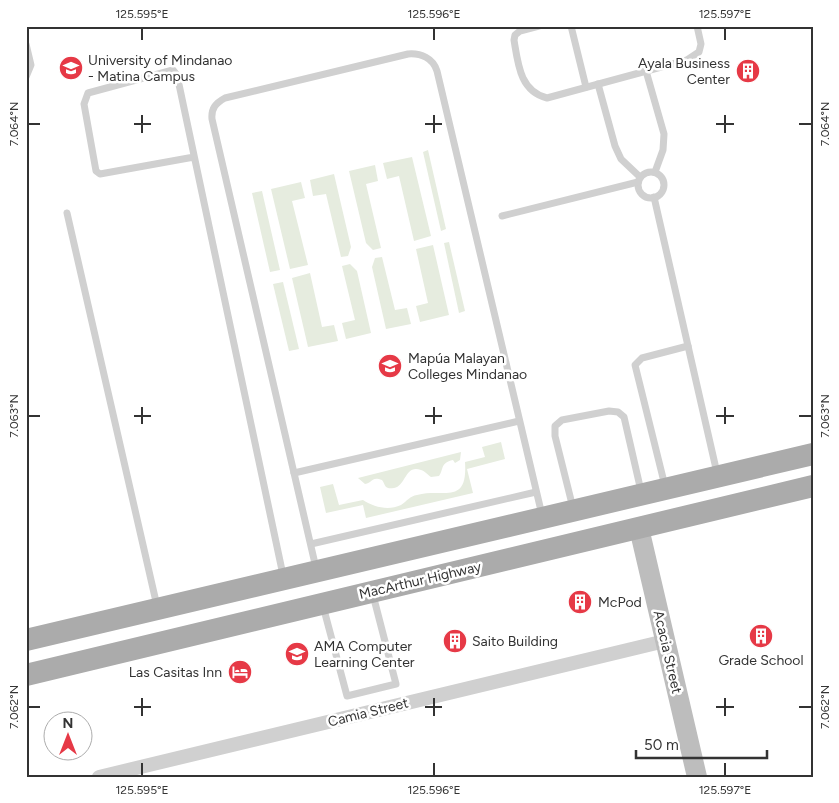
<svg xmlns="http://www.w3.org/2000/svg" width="839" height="803" viewBox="0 0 839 803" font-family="Figtree,sans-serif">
<rect width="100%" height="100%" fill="#fff"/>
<g fill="#e6ecdf">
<polygon points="428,150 446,229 441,231 423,152"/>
<polygon points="412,157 431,236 414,241 399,176 387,179 383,163"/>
<polygon points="375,165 378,181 366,184 381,248 373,250 366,243 349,171"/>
<polygon points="334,174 351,247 348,256 341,257 326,194 313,196 310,180"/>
<polygon points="301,182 305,198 292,201 308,265 290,269 271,189"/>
<polygon points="262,191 280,270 270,272 252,193"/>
<polygon points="449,242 465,311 459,313 444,243"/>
<polygon points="433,245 449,315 420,322 416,306 428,303 416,249"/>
<polygon points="382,257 395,310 407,308 411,324 386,329 372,267 375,258"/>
<polygon points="350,264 357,271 371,333 346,339 342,323 355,320 342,266"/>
<polygon points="310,273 322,327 334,325 338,341 308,347 292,278"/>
<polygon points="283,282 299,349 289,351 273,284"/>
<path d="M501 442 505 459 467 469 473 493 366 518 363 505 326 513 320 487 333 484 339 505 363 500C374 507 388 511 401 505 407 501 410 496 417 495 443 488 468 506 465 462L485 457 482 447Z"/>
<path d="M461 452 460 460 455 463 453 460C440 463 444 469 439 476L431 477C428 475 425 471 421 470 405 464 406 486 394 488 391 488 389 489 386 487 384 485 384 482 382 480 371 476 373 483 365 484L358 478Z"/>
</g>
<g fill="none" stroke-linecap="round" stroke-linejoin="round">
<g stroke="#d0d0d0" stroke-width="7">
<path d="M539 26 520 31 515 35 514 40C518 64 520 91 547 98L687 60 699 52 701 44 697 26"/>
<polyline points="571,26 586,87"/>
<polyline points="26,44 31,65 26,77"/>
<polyline points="646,71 664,134 663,150 655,172"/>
<polyline points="598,84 615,146 621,159 640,177"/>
<polyline points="194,157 100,174 96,171 84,104 88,93 173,70 177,75 283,575"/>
<circle cx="651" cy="185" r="13"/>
<polyline points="654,197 717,473"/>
<polyline points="67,213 157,606"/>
<polyline points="502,216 638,182"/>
<polyline points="294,473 519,421"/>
<polyline points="665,486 635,365 642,358 688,346"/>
<polyline points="573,508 555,436 555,426 562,420 609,411 618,412 624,417 641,491"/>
<polyline points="311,544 536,492"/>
<path d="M316 568 212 119C211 108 216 103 225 98L408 54C421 53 433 58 437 71L542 515"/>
<polyline points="323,606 347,696 396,684 373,595"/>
</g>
<polyline stroke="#d0d0d0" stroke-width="14" points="99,777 665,641"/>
<polyline stroke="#bdbdbd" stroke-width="20" points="639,528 697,777"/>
<g stroke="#ababab" stroke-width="22">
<polyline points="26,640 813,454"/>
<polyline points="26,675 813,486"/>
</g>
</g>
<path fill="none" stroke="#333" stroke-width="2" d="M142 28V40M434 28V40M725 28V40M142 115V133M434 115V133M725 115V133M28 124H40M134 124H151M425 124H442M716 124H734M799 124H812M142 407V424M434 407V424M725 407V424M28 416H40M134 416H151M425 416H442M716 416H734M799 416H812M142 698V716M434 698V716M725 698V716M28 707H40M134 707H151M425 707H442M716 707H734M799 707H812M142 763V776M434 763V776M725 763V776"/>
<defs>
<g id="university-disc" transform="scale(1.25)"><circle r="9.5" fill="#e63946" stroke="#fff"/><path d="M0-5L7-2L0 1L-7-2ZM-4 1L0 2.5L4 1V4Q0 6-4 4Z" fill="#fff"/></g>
<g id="building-disc" transform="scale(1.25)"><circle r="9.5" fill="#e63946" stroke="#fff"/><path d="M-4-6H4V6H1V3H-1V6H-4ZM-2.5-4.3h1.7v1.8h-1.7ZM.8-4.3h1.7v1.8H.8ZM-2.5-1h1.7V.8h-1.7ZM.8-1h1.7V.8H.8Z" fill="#fff"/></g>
<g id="hotel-disc" transform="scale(1.25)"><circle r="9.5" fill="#e63946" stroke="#fff"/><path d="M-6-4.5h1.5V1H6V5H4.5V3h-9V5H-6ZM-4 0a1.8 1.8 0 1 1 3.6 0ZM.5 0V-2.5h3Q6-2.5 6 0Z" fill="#fff"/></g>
</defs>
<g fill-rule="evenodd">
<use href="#university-disc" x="71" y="68"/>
<use href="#building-disc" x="748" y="71"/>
<use href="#university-disc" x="390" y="366"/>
<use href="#building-disc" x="580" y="602"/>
<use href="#building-disc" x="761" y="636"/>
<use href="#building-disc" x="455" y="641"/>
<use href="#university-disc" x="297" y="654"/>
<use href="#hotel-disc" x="240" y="672"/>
</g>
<g text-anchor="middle" stroke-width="5" stroke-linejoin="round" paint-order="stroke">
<g font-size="14" fill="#333" stroke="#fff" text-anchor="start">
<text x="88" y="65">University of Mindanao<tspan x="88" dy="16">- Matina Campus</tspan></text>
<text x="730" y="68" text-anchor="end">Ayala Business<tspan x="730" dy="16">Center</tspan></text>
<text x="408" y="363">Mapúa Malayan<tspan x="408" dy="16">Colleges Mindanao</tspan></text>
<text x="598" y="607">McPod</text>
<text x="472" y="646">Saito Building</text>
<text x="314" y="651">AMA Computer<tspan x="314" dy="16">Learning Center</tspan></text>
<text x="761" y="665" text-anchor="middle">Grade School</text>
<text x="222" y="677" text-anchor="end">Las Casitas Inn</text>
</g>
<g font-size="14" fill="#333" stroke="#fff">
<text transform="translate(420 580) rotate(-13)" y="5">MacArthur Highway</text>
<text transform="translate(668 652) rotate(77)" y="5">Acacia Street</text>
<text transform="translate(368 712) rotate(-14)" y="5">Camia Street</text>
</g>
</g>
<rect width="839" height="803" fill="none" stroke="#ffffff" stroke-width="55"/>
<g transform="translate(68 736)"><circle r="24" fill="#ffffff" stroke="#adadad"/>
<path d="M0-4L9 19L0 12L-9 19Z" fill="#e63946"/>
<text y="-8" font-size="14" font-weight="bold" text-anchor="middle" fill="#333333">N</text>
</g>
<path d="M636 750v8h131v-8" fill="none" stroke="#333333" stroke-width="2.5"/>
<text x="644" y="750" font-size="15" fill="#333333" stroke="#ffffff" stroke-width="4" paint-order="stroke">50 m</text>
<rect x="28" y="28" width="784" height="748" fill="none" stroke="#333" stroke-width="2"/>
<g font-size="12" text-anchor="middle" fill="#333">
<text x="142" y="18">125.595°E</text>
<text x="434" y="18">125.596°E</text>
<text x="725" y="18">125.597°E</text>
<text transform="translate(14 124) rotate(-90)" y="4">7.064°N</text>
<text transform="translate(825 124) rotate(-90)" y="4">7.064°N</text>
<text transform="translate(14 416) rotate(-90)" y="4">7.063°N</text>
<text transform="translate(825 416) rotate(-90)" y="4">7.063°N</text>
<text transform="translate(14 707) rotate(-90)" y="4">7.062°N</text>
<text transform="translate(825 707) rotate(-90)" y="4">7.062°N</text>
<text x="142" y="794">125.595°E</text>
<text x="434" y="794">125.596°E</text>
<text x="725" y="794">125.597°E</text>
</g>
</svg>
